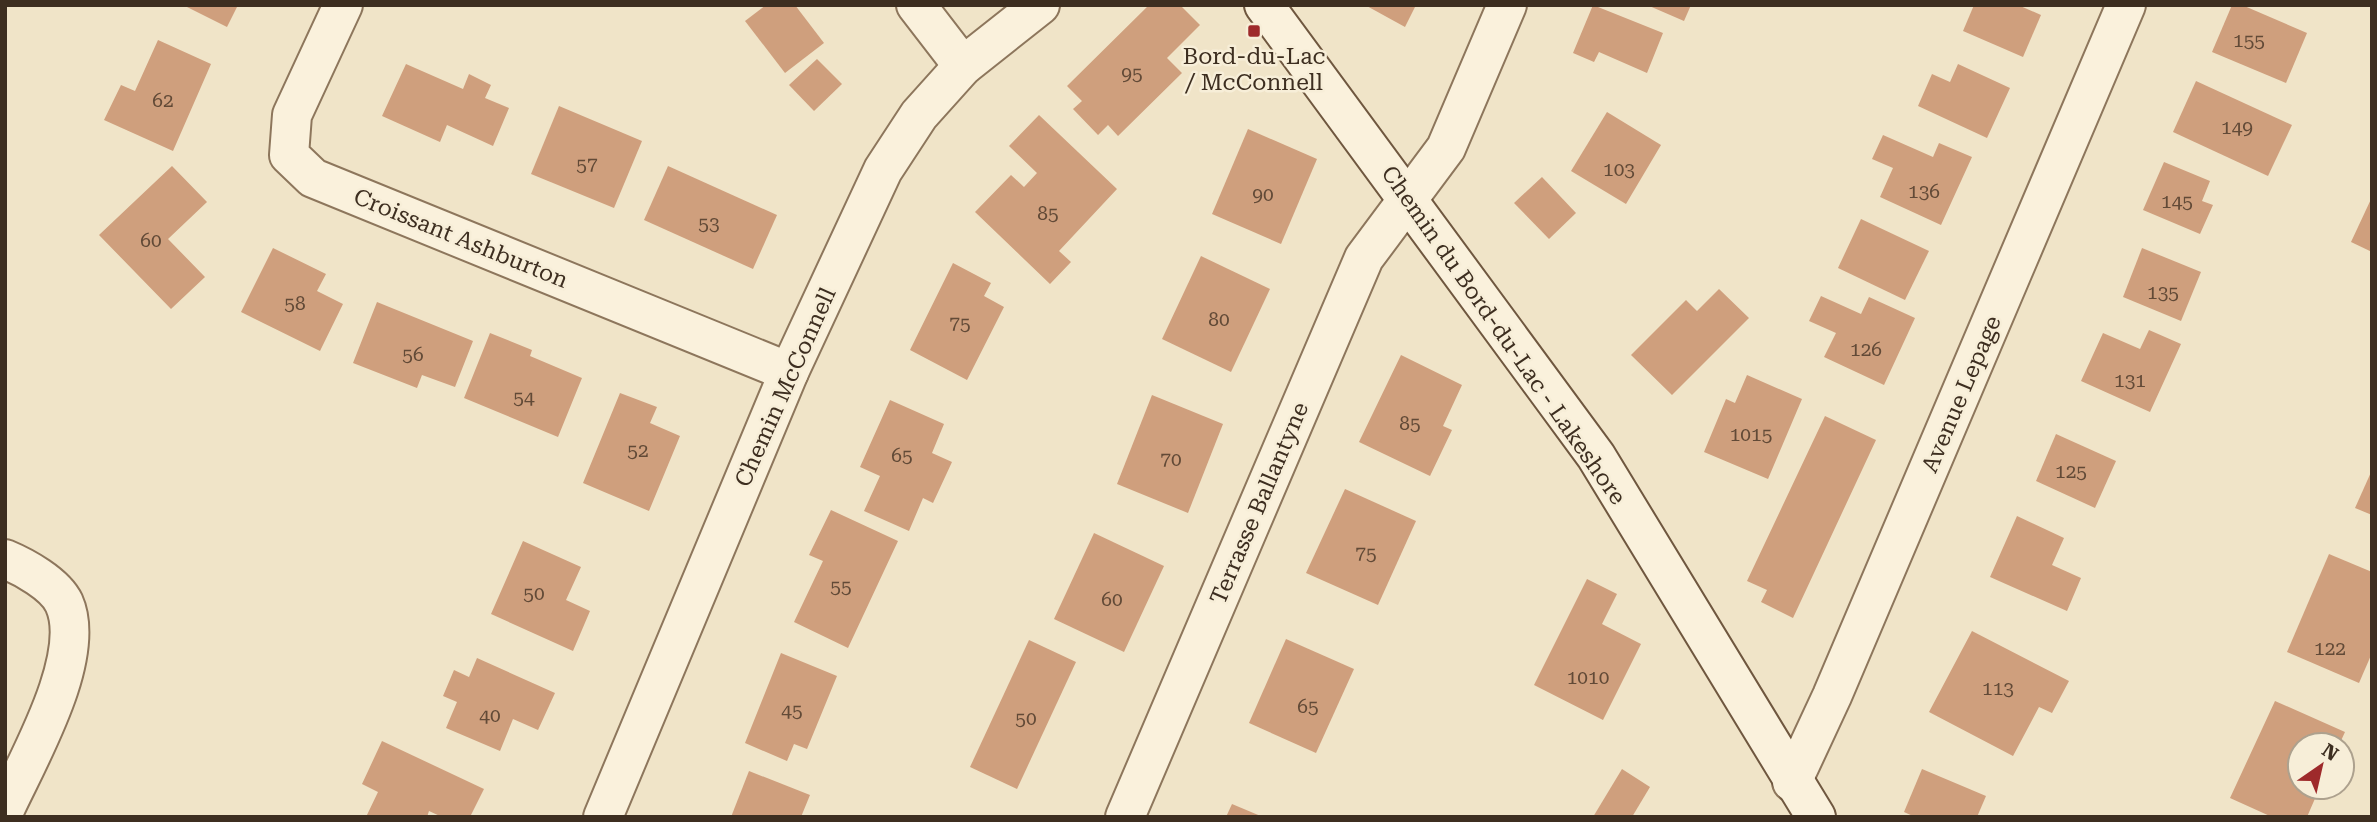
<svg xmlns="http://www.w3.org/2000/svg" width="2377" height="822" viewBox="0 0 2377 822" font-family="'Roboto Serif',serif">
<rect width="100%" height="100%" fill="#f0e4c8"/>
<g fill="#cf9f7d">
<polygon points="183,5 238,5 227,27"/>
<polygon points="766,5 795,5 824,43 785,73 745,21"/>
<polygon points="1149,5 1180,5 1200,25 1167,58 1182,73 1118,136 1108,125 1098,135 1073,109 1082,101 1067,86"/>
<polygon points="1365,5 1416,5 1405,27"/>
<polygon points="1593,5 1663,33 1647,73 1599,52 1594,62 1573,53"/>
<polygon points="1647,5 1691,5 1684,21"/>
<polygon points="1974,5 2018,5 2041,15 2023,57 1963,31"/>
<polygon points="2232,5 2242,5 2307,33 2286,83 2212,52"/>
<polygon points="158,40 211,64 173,151 104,120 121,85 135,91"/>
<polygon points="817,59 842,84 814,111 789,85"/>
<polygon points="406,64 463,89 469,74 491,85 485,98 509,108 493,146 447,125 440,142 382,116"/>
<polygon points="1958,64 2010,88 1987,138 1918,106 1932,74 1950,82"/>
<polygon points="2196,81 2292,125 2268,176 2173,132"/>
<polygon points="559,106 642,141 614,208 531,174"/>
<polygon points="1607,112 1661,145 1626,204 1571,171"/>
<polygon points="1039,115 1117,189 1059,251 1071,262 1050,284 975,212 1011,175 1024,187 1037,173 1009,146"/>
<polygon points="1248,129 1317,159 1281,244 1212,214"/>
<polygon points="1883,135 1933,157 1939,143 1972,157 1941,225 1880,197 1893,168 1872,159"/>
<polygon points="2164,162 2210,181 2202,201 2213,205 2200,234 2143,210"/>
<polygon points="172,166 207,202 168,239 205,277 171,309 99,235"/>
<polygon points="668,166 777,215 753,269 644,220"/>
<polygon points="1542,177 1576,213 1549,239 1514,203"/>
<polygon points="2372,197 2372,252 2351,242"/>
<polygon points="1861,219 1929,251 1905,300 1838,268"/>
<polygon points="273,248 326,274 317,291 343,304 320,351 241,312"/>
<polygon points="2142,248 2201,272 2181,321 2123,297"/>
<polygon points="1201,256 1270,289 1231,372 1162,339"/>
<polygon points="953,263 991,283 984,296 1004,307 967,380 910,350"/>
<polygon points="1719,289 1749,318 1672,395 1631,355 1686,300 1697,311"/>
<polygon points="1821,296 1861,314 1869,297 1915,318 1884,385 1824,357 1836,333 1809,321"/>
<polygon points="377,302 473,341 455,387 422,375 417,388 353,363"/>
<polygon points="2149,330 2181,344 2150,412 2081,381 2103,333 2140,349"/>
<polygon points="490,333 532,350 530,356 582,378 558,437 464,398"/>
<polygon points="1401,355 1462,385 1443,426 1452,430 1430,476 1359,442"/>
<polygon points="1747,375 1802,399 1768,479 1704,452 1726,399 1735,403"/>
<polygon points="620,393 657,407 650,423 680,436 649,511 583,483"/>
<polygon points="1152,395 1223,424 1188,513 1117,484"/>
<polygon points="890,400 944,424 932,453 952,462 933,503 923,498 909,531 864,511 880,476 860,467"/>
<polygon points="1825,416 1876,440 1793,618 1761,602 1767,590 1747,581"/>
<polygon points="2056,434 2116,461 2095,508 2036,481"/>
<polygon points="2372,470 2372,515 2355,508"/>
<polygon points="1345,489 1416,521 1378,605 1306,573"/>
<polygon points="831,510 898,541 848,648 794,622 823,561 809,555"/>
<polygon points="2017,516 2064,538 2052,565 2081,578 2067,611 1990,577"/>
<polygon points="1094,533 1164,566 1124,652 1054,619"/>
<polygon points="523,541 581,567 566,600 590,611 573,651 491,614"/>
<polygon points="2329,554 2372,572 2372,653 2359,683 2287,652"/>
<polygon points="1587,579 1617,594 1602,624 1641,644 1603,720 1534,685"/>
<polygon points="1972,631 2069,681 2052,713 2039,707 2013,756 1929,712"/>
<polygon points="1286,639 1354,669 1316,753 1249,723"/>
<polygon points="1029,640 1076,662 1017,789 970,767"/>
<polygon points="781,653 837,676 807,749 794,744 787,761 745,743"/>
<polygon points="477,658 555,693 538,730 513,719 500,751 446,728 457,702 443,696 454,670 469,677"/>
<polygon points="2275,701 2345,732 2339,745 2300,745 2300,787 2320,787 2307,817 2272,817 2230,798"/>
<polygon points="382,741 484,789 470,817 442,817 429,811 427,817 366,817 378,792 362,784"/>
<polygon points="1622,769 1650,787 1632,817 1593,817"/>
<polygon points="1922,769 1986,796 1977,817 1915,817 1904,812"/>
<polygon points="749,771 810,795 801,817 731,817"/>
<polygon points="1232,804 1263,817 1226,817"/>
</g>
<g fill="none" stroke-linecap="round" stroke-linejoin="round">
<g stroke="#8d765c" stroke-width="42">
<g id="street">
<polyline points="343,5 292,115 289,155 313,178 789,372"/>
<polyline points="916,5 963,66"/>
<path d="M5 559C24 567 55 584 64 603 88 656 28 759 5 809"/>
<polyline points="1792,782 1832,696 2126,5"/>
<polyline points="603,817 789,372 883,170 919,115 963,66 1040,5"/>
<polyline points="1125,817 1364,258 1446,148 1507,5"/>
</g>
</g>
<g stroke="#6f573f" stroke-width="42">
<polyline id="secondary" points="1264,5 1596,456 1816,817"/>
</g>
<use href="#street" stroke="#faf1dc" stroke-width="38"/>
<use href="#secondary" stroke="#faf1dc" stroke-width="38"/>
</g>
<rect fill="#9e2a2b" stroke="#f7eed8" stroke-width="2.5" x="1247" y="24" width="14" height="14" rx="3.5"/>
<g text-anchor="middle" stroke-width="5" stroke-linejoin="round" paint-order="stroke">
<g font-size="19" fill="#624a37">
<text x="2249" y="47">155</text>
<text x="1132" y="80">95</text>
<text x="163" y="107">62</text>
<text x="2237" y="134">149</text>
<text x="587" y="171">57</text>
<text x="1619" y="176">103</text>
<text x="1924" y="198">136</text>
<text x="1263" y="201">90</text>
<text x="2177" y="208">145</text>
<text x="1048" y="220">85</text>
<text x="709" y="230">53</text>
<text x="151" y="247">60</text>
<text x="2163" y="299">135</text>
<text x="295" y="310">58</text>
<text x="1219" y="326">80</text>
<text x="960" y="330">75</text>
<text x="1866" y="356">126</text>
<text x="413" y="361">56</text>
<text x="2130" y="387">131</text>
<text x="524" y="404">54</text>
<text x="1410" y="430">85</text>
<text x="1751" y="441">1015</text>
<text x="638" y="457">52</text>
<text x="902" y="462">65</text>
<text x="1171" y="466">70</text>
<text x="2071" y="478">125</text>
<text x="1366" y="560">75</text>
<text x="841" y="593">55</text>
<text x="534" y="600">50</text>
<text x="1112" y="606">60</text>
<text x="2330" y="655">122</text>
<text x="1588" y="684">1010</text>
<text x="1998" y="695">113</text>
<text x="1308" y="713">65</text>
<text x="792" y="717">45</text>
<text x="490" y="722">40</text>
<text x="1026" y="725">50</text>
</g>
<g font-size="23" fill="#3d2e20" stroke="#f7eed8">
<text x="1254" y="64">Bord-du-Lac<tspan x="1254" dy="26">/ McConnell</tspan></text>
</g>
<g font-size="23" fill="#3d2e20" stroke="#f7eed8">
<text transform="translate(461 238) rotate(22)" y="8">Croissant Ashburton</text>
<text transform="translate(1504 335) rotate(55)" y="8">Chemin du Bord-du-Lac - Lakeshore</text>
<text transform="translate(785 387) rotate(-66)" y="8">Chemin McConnell</text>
<text transform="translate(1961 394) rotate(-67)" y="8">Avenue Lepage</text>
<text transform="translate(1259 503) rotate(-67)" y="8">Terrasse Ballantyne</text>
</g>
</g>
<rect width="2377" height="822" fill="none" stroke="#3d2e20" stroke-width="14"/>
<g transform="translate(2321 766) rotate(34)"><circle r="33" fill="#f7eed8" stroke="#ada18e" stroke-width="2"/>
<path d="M0-5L12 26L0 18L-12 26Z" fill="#9e2a2b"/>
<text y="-10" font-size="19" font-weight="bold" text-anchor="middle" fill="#3d2e20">N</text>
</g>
</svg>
